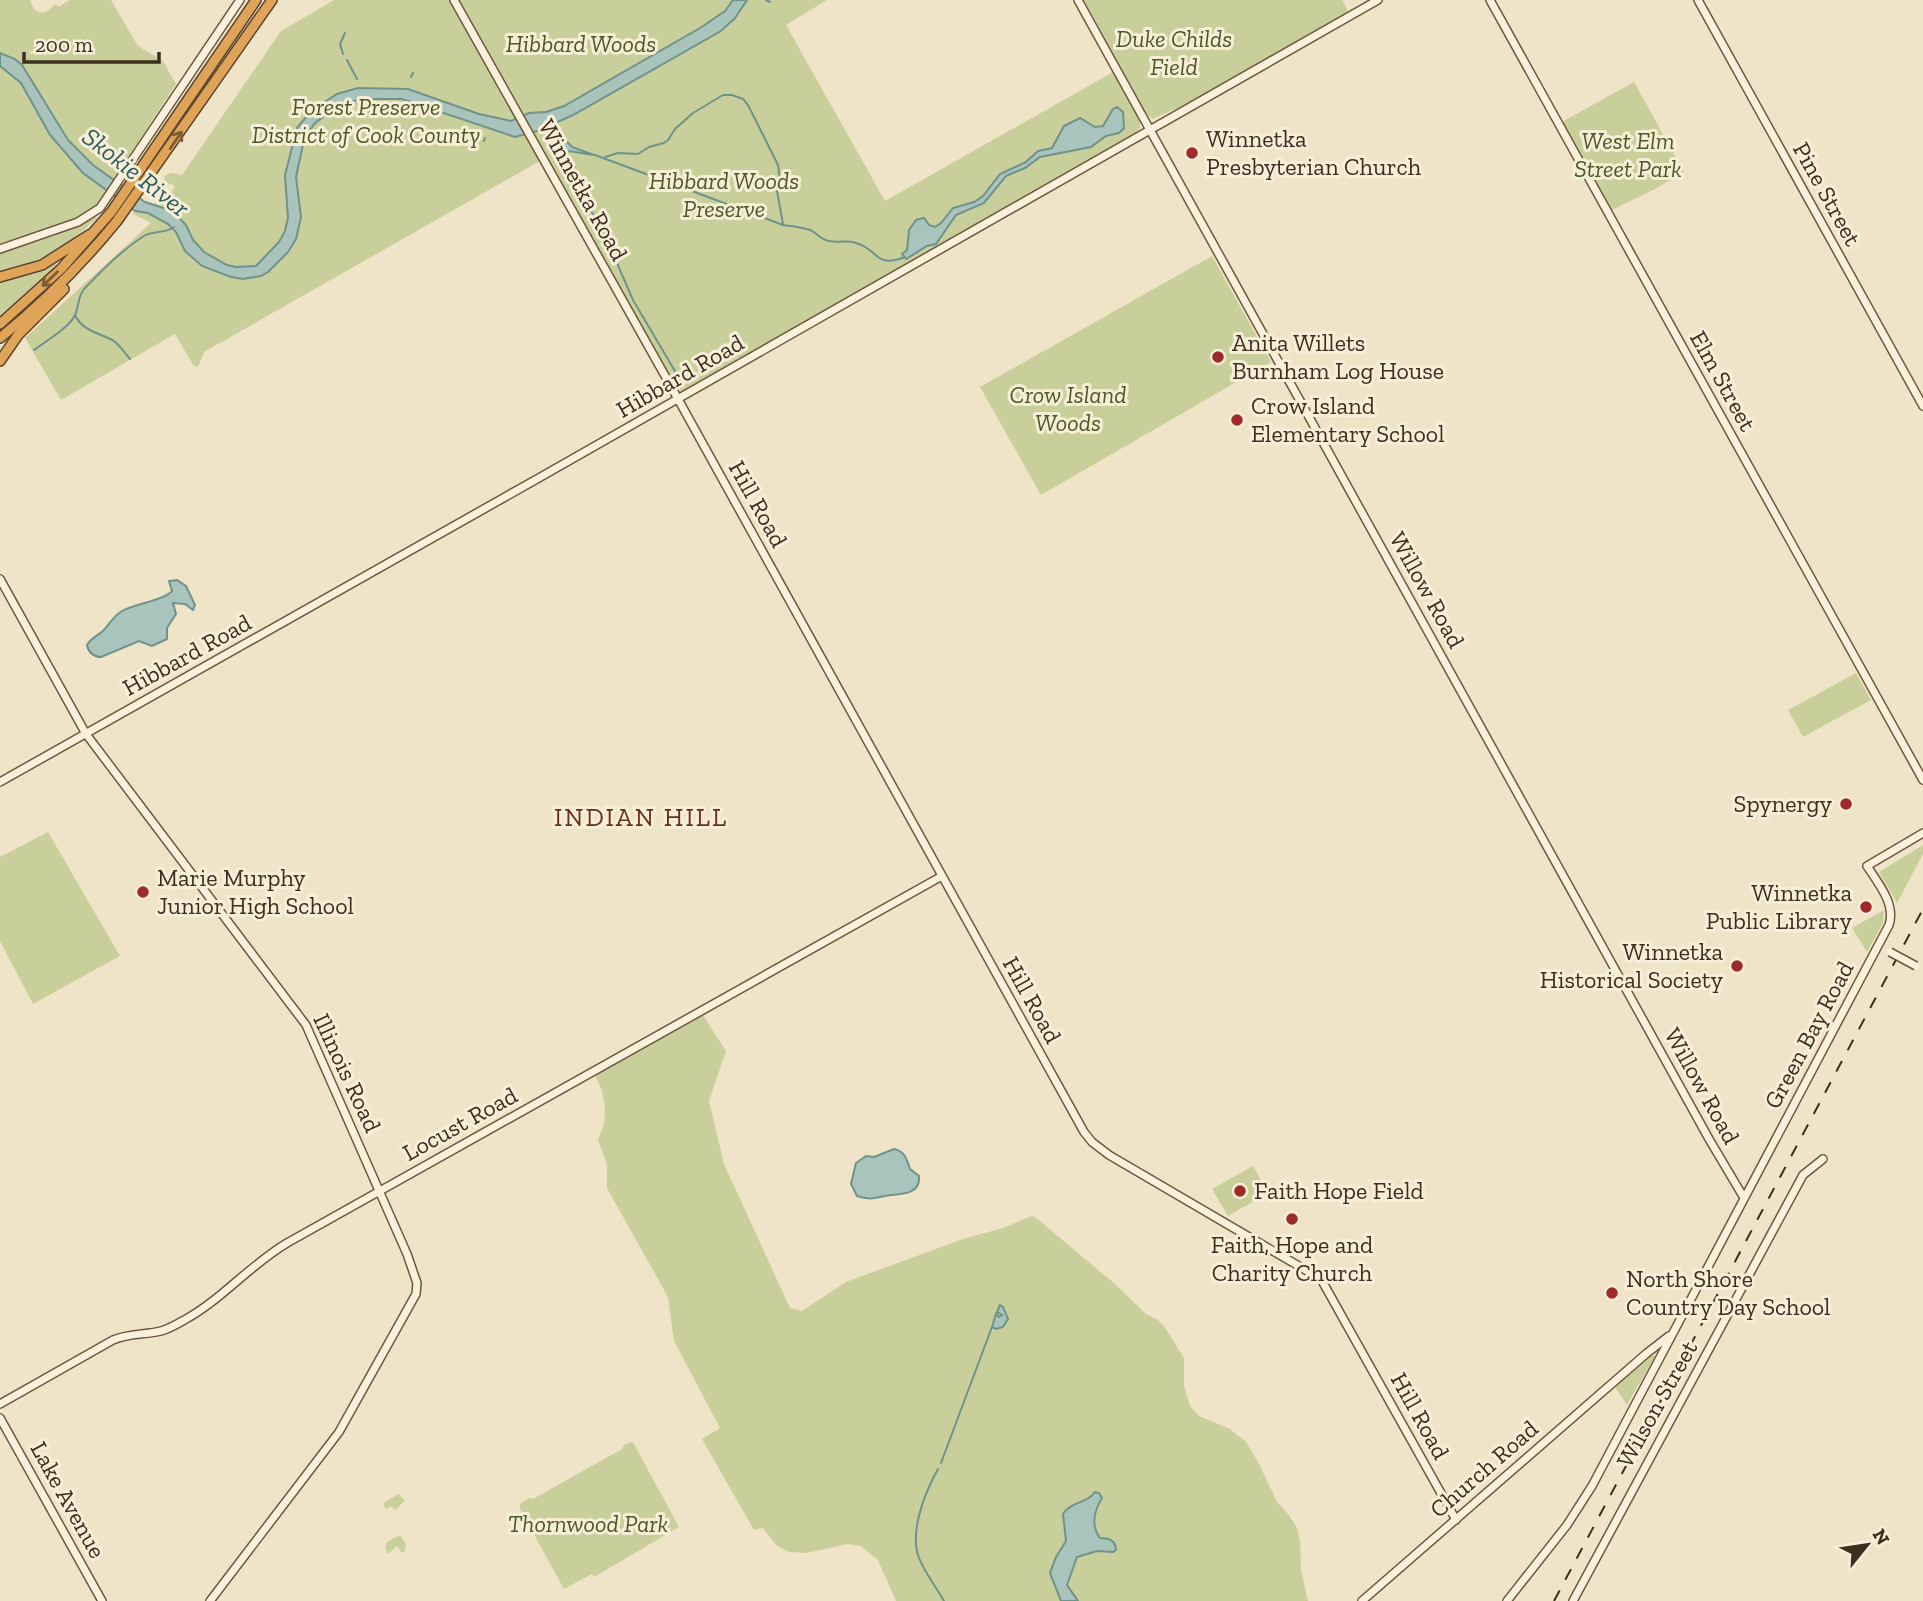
<svg xmlns="http://www.w3.org/2000/svg" width="1923" height="1601" viewBox="0 0 1923 1601" font-family="'Zilla Slab',serif">
<rect width="100%" height="100%" fill="#f0e4c8"/>
<g fill="#c9cf9b">
<path d="M0 0H30L34 9C44 17 48 10 56 4L58 7 70 0H111L138 46 163 61 176 84 97 205 75 220 0 246Z"/>
<polygon points="334,0 452,0 540,161 204,352 198,367 193,365 175,334 61,400 25,338 151,223 133,214 138,210 155,216 161,206 153,204 157,203 156,200 168,197 175,186 165,182 164,176 172,173 182,175 281,31"/>
<polygon points="457,0 827,0 786,25 885,201 1113,72 1140,121 1140,128 1135,133 686,390 681,391 677,388"/>
<polygon points="1084,0 1342,0 1349,13 1195,100 1153,119 1147,115"/>
<polygon points="1634,82 1684,172 1655,189 1612,210 1562,122"/>
<path d="M96 217 97 218C68 246 39 264 0 272V253L82 224Z"/>
<polygon points="1212,256 1271,362 1041,495 980,387"/>
<polygon points="54,262 56,265 0,316 0,281"/>
<polygon points="1856,673 1871,700 1803,737 1788,710"/>
<polygon points="48,832 120,956 33,1004 0,941 0,857"/>
<polygon points="1923,845 1923,854 1897,903 1879,872"/>
<polygon points="1884,910 1883,923 1867,952 1852,928"/>
<polygon points="703,1015 726,1051 709,1101 724,1164 790,1308 802,1311 846,1282 963,1239 1003,1228 1032,1216 1035,1217 1115,1284 1146,1314 1158,1320 1164,1326 1184,1358 1184,1386 1190,1406 1199,1416 1230,1429 1246,1442 1259,1464 1277,1502 1288,1514 1296,1526 1300,1540 1301,1569 1308,1601 896,1601 878,1560 861,1546 847,1544 807,1553 789,1552 777,1546 763,1528 754,1530 702,1439 720,1428 674,1341 668,1297 607,1188 607,1165 598,1140 604,1124 605,1108 602,1091 595,1075"/>
<polygon points="1253,1166 1268,1193 1228,1216 1212,1189"/>
<polygon points="1651,1356 1655,1356 1627,1405 1615,1387"/>
<polygon points="631,1442 634,1444 679,1527 594,1577 592,1574 564,1589 520,1509 520,1504 529,1498 533,1499 622,1449 624,1445"/>
<polygon points="399,1494 405,1501 395,1510 391,1506 386,1509 383,1503"/>
<polygon points="400,1535 406,1544 405,1551 402,1553 397,1546 388,1554 385,1548 387,1542"/>
</g>
<g fill="#a9c4bc" stroke="#6f938a" stroke-width="2">
<polygon points="733,0 747,0 735,18 721,31 573,115 553,124 554,127 550,130 548,128 515,137 402,99 361,99 335,108 314,124 304,140 296,177 301,217 296,239 288,252 268,272 261,276 243,279 231,277 202,266 185,251 176,232 168,224 148,213 135,211 83,173 50,135 21,83 0,66 0,53 15,59 22,65 68,140 93,165 145,202 173,211 186,225 193,240 204,252 227,265 236,267 256,266 279,242 285,231 288,218 285,175 297,128 311,111 337,94 358,88 408,89 479,114 511,121 529,113 546,112 564,106 700,28 725,11"/>
<polygon points="1117,107 1123,112 1124,128 1119,133 1106,136 1091,147 1040,157 1025,168 1006,176 984,203 956,215 936,244 927,246 906,259 902,254 907,250 909,230 916,220 924,218 929,225 935,227 941,223 953,208 974,202 983,196 1000,174 1026,162 1038,151 1052,148 1064,126 1080,118 1095,127 1103,126 1113,109"/>
<polygon points="560,134 572,147 594,155 569,151 566,158 575,167 566,174 563,174 557,162 563,153 555,139"/>
<path d="M177 580 186 586 195 605 193 610 185 604 173 603 176 614 167 628V639L152 646 139 641 101 657C94 657 88 652 87 645 91 638 97 636 103 631 110 624 113 616 122 611 134 604 165 600 172 591L169 581Z"/>
<path d="M894 1149C905 1151 907 1160 910 1169L919 1176C921 1193 904 1194 891 1195 878 1197 870 1201 857 1196L851 1184 856 1163 866 1156 874 1157Z"/>
<polygon points="1000,1305 1003,1307 1008,1319 1003,1327 996,1329 992,1327 996,1314 999,1317 1002,1315 997,1312"/>
<path d="M1095 1492 1099 1493 1102 1498C1094 1511 1091 1526 1100 1538 1108 1538 1116 1540 1116 1550L1113 1552 1097 1551 1077 1557 1067 1585 1078 1601H1061L1050 1573 1056 1557 1066 1541 1063 1514C1071 1501 1087 1504 1095 1492Z"/>
</g>
<g fill="none" stroke-linecap="round" stroke-linejoin="round">
<g stroke="#6f938a" stroke-width="2">
<polyline points="766,0 770,2"/>
<polyline points="343,54 340,44 345,33"/>
<polyline points="347,60 357,79"/>
<polyline points="411,77 413,73"/>
<polyline points="369,109 369,112"/>
<polyline points="323,128 325,132"/>
<polyline points="484,141 485,138"/>
<path d="M595 155 783 225C792 226 802 227 810 230 817 233 821 240 829 241 838 243 847 240 856 243 879 249 874 269 905 257"/>
<polyline points="605,157 618,153 638,154 649,147 664,143 668,140 675,129 693,113 723,95 732,95 743,99 748,105 778,165 780,180 777,191 783,224"/>
<polyline points="565,174 600,224 633,300 682,383"/>
<path d="M75 315C82 331 100 333 114 341 120 346 125 353 130 359"/>
<path d="M34 350C45 342 70 327 75 315 80 304 77 295 87 286 104 268 123 249 144 236 154 230 165 234 174 227"/>
<polyline points="941,1463 992,1327"/>
<path d="M938 1469C925 1492 909 1532 919 1558 925 1573 936 1587 944 1601"/>
</g>
<g stroke="#6f573f" stroke-width="10">
<g id="secondary">
<polyline points="454,0 678,399 1084,1132 1092,1142 1109,1155 1321,1279 1456,1520"/>
<polyline points="1078,0 1709,1139 1744,1198"/>
<polyline points="1490,0 1923,780"/>
<polyline points="1698,0 1923,406"/>
<polyline points="0,249 78,222 100,208 240,0"/>
<polyline points="0,579 86,734 306,1025 407,1254 417,1283 416,1294 339,1432 210,1601"/>
<polyline points="0,782 537,479 1378,0"/>
<path d="M0 1404 113 1340C129 1333 145 1335 161 1331 169 1329 179 1323 186 1319 222 1299 250 1265 287 1243L942 876"/>
<polyline points="0,1418 102,1601"/>
<polyline points="1362,1601 1647,1353 1669,1336"/>
<path d="M1507 1601 1567 1525 1592 1486 1889 925C1896 904 1878 883 1867 866L1923 833"/>
<polyline points="1573,1601 1803,1175 1823,1159"/>
</g>
</g>
<g stroke="#5b4430" stroke-width="12">
<g id="highway">
<polyline points="0,277 42,265 89,235"/>
<polyline points="0,324 61,269 112,211 256,0"/>
<path d="M0 338C43 303 82 264 117 221L272 0"/>
<polyline points="0,361 18,335 64,289"/>
</g>
</g>
<use href="#secondary" stroke="#faf1dc" stroke-width="7"/>
<use href="#highway" stroke="#e0a458" stroke-width="9"/>
<polyline stroke="#3d2e20" stroke-width="2" stroke-dasharray="12 12" stroke-linecap="butt" points="1554,1601 1923,909"/>
<g stroke="#6f573f" stroke-width="10" stroke-linecap="butt">
<polyline id="secondary-bridge" points="1890,952 1916,966"/>
</g>
<use href="#secondary-bridge" stroke="#faf1dc" stroke-width="7"/>
</g>
<defs><path id="oneway-shaft" d="M-6 0H5M1.5-3L5.5 0L1.5 3" fill="none" stroke-width="1.6" stroke-linecap="round" stroke-linejoin="round" transform="scale(1.75)"/></defs>
<g stroke="#7e5d36">
<use href="#oneway-shaft" transform="translate(176 140) rotate(-56)"/>
<use href="#oneway-shaft" transform="translate(50 279) rotate(136)"/>
</g>
<g fill="#9e2a2b" stroke="#f7eed8" stroke-width="2.5">
<circle cx="1192" cy="153" r="7"/>
<circle cx="1218" cy="357" r="7"/>
<circle cx="1237" cy="420" r="7"/>
<circle cx="1846" cy="804" r="7"/>
<circle cx="143" cy="892" r="7"/>
<circle cx="1866" cy="907" r="7"/>
<circle cx="1737" cy="966" r="7"/>
<circle cx="1240" cy="1191" r="7"/>
<circle cx="1292" cy="1219" r="7"/>
<circle cx="1612" cy="1293" r="7"/>
</g>
<g text-anchor="middle" stroke-width="6" stroke-linejoin="round" paint-order="stroke">
<g font-size="24" font-style="italic" fill="#4d5a26" stroke="#f7eed8">
<text x="1174" y="47">Duke Childs<tspan x="1174" dy="28">Field</tspan></text>
<text x="581" y="52">Hibbard Woods</text>
<text x="366" y="115">Forest Preserve<tspan x="366" dy="28">District of Cook County</tspan></text>
<text x="1628" y="149">West Elm<tspan x="1628" dy="28">Street Park</tspan></text>
<text x="724" y="189">Hibbard Woods<tspan x="724" dy="28">Preserve</tspan></text>
<text x="1068" y="403">Crow Island<tspan x="1068" dy="28">Woods</tspan></text>
<text x="588" y="1532">Thornwood Park</text>
</g>
<g font-size="24" fill="#3d2e20" stroke="#f7eed8" text-anchor="start">
<text x="1206" y="147">Winnetka<tspan x="1206" dy="28">Presbyterian Church</tspan></text>
<text x="1232" y="351">Anita Willets<tspan x="1232" dy="28">Burnham Log House</tspan></text>
<text x="1251" y="414">Crow Island<tspan x="1251" dy="28">Elementary School</tspan></text>
<text x="1832" y="812" text-anchor="end">Spynergy</text>
<text x="157" y="886">Marie Murphy<tspan x="157" dy="28">Junior High School</tspan></text>
<text x="1852" y="901" text-anchor="end">Winnetka<tspan x="1852" dy="28">Public Library</tspan></text>
<text x="1723" y="960" text-anchor="end">Winnetka<tspan x="1723" dy="28">Historical Society</tspan></text>
<text x="1254" y="1199">Faith Hope Field</text>
<text x="1292" y="1253" text-anchor="middle">Faith, Hope and<tspan x="1292" dy="28">Charity Church</tspan></text>
<text x="1626" y="1287">North Shore<tspan x="1626" dy="28">Country Day School</tspan></text>
</g>
<g font-size="24" fill="#3d2e20" stroke="#f7eed8">
<text transform="translate(583 190) rotate(61)" y="8">Winnetka Road</text>
<text transform="translate(1827 194) rotate(61)" y="8">Pine Street</text>
<text transform="translate(680 376) rotate(-30)" y="8">Hibbard Road</text>
<text transform="translate(1723 381) rotate(61)" y="8">Elm Street</text>
<text transform="translate(758 504) rotate(61)" y="8">Hill Road</text>
<text transform="translate(1427 590) rotate(61)" y="8">Willow Road</text>
<text transform="translate(187 655) rotate(-29)" y="8">Hibbard Road</text>
<text transform="translate(1032 1000) rotate(61)" y="8">Hill Road</text>
<text transform="translate(1809 1035) rotate(-62)" y="8">Green Bay Road</text>
<text transform="translate(347 1073) rotate(65)" y="8">Illinois Road</text>
<text transform="translate(1702 1086) rotate(61)" y="8">Willow Road</text>
<text transform="translate(460 1124) rotate(-29)" y="8">Locust Road</text>
<text transform="translate(1657 1404) rotate(-61)" y="8">Wilson Street</text>
<text transform="translate(1420 1416) rotate(61)" y="8">Hill Road</text>
<text transform="translate(1484 1469) rotate(-41)" y="8">Church Road</text>
<text transform="translate(68 1500) rotate(61)" y="8">Lake Avenue</text>
</g>
<g font-size="26" font-style="italic" fill="#2f5d5a" stroke="#f7eed8">
<text transform="translate(136 172) rotate(38)" y="9">Skokie River</text>
</g>
<g font-size="26" letter-spacing="2" fill="#6b2e1e" stroke="#f7eed8">
<text x="641" y="826">INDIAN HILL</text>
</g>
</g>
<g transform="translate(1867 1545) rotate(60)" stroke="#f7eed8" stroke-width="5" paint-order="stroke">
<path d="M0-5L12 26L0 18L-12 26Z" fill="#3d2e20"/>
<text y="-10" font-size="19" font-weight="bold" text-anchor="middle" fill="#3d2e20">N</text>
</g>
<path d="M24 52v10h135v-10" fill="none" stroke="#3d2e20" stroke-width="3.5"/>
<text x="35" y="52" font-size="21" fill="#3d2e20" stroke="#f7eed8" stroke-width="5" paint-order="stroke">200 m</text>
</svg>
